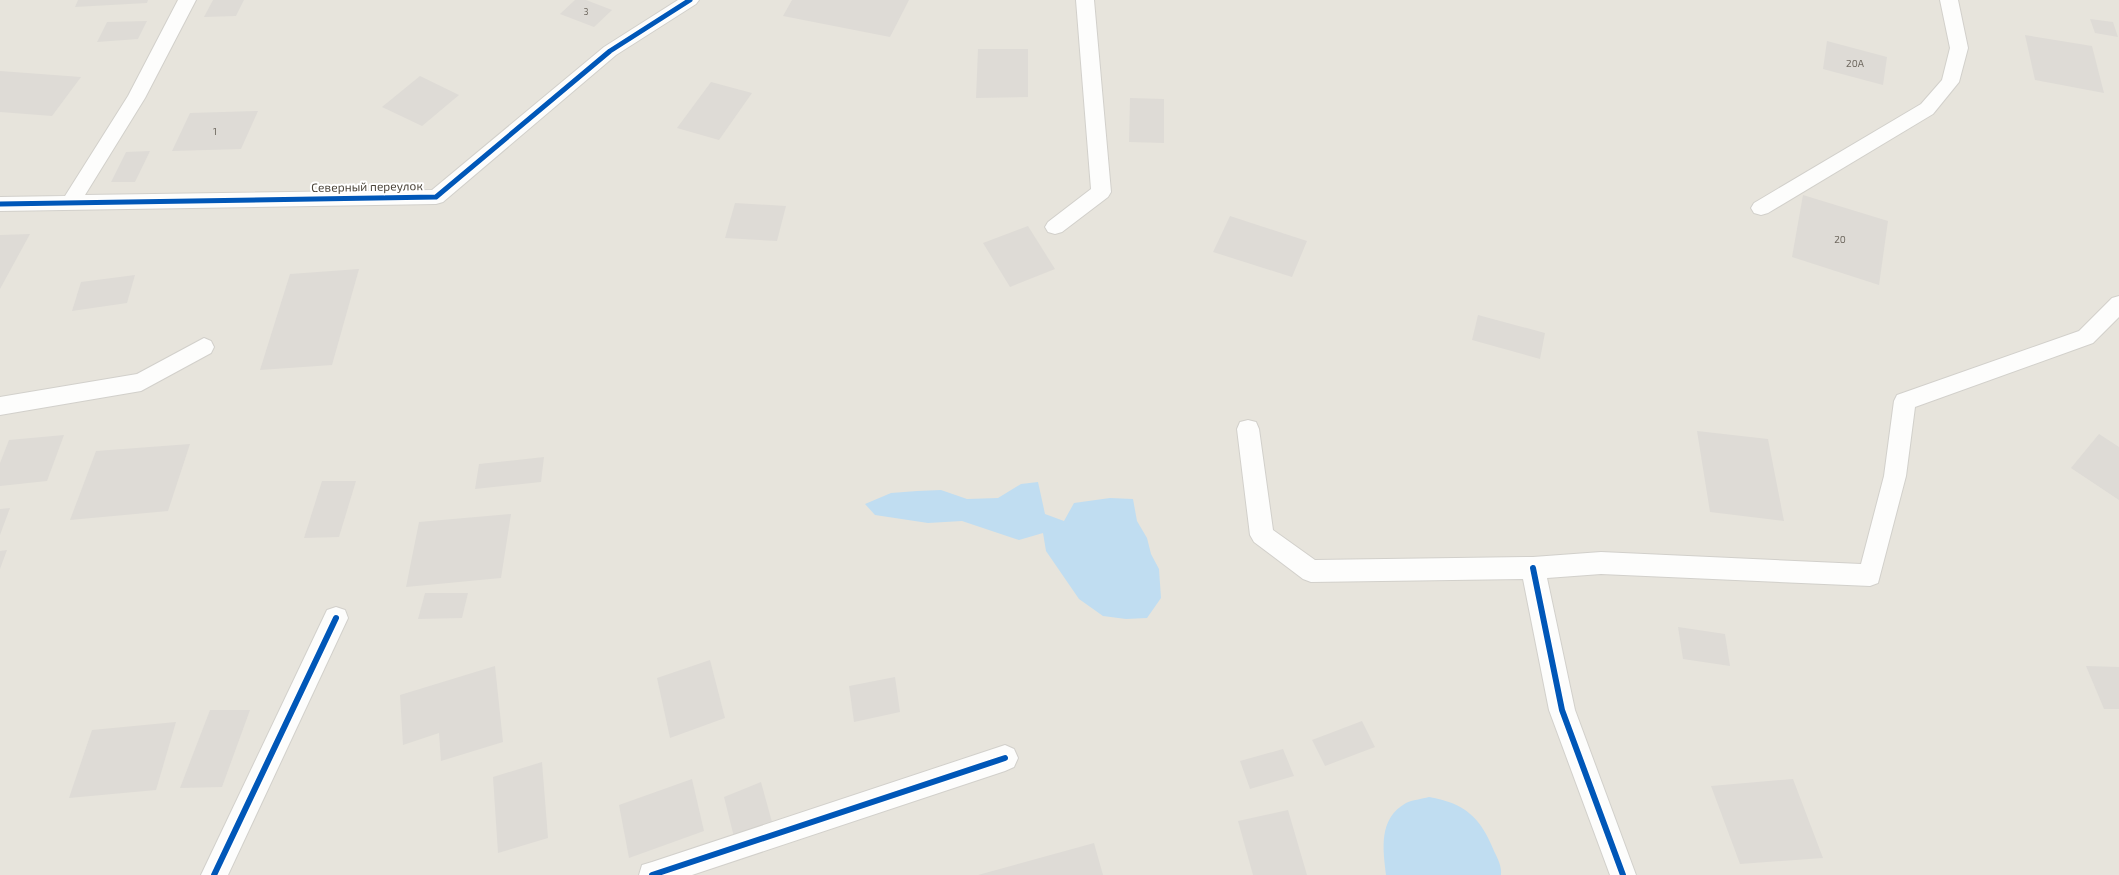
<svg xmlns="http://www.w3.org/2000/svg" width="2119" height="875" viewBox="0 0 2119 875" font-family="'Exo 2',sans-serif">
<rect width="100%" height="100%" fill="#f4f2ee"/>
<rect fill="#e7e4dc" x="0" y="0" width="2119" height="875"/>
<g fill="#c0ddf1">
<polygon points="1038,482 1045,514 1064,521 1074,503 1110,498 1133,499 1137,521 1147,538 1151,554 1159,569 1161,598 1147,618 1126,619 1103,616 1079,599 1046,551 1043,533 1019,540 962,521 928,523 875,515 865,504 891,493 917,491 941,490 967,499 998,498 1021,484"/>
<path d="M1429 797C1465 803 1481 818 1494 851 1498 859 1502 867 1501 875H1386C1383 849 1378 819 1406 803 1412 800 1422 799 1429 797Z"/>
</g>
<g fill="#dedbd6">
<polygon points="78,0 148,0 147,3 75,7"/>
<polygon points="213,0 244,0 236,16 204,17"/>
<polygon points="575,0 586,0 612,10 594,27 560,14"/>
<polygon points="792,0 909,0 890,37 783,16"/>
<polygon points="2090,19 2113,22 2118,37 2095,33"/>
<polygon points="147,21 138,39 97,42 107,22"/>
<polygon points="2025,35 2092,46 2104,93 2035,80"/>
<polygon points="1827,41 1887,57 1883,85 1823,69"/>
<polygon points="978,49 1028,49 1028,97 976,98"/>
<polygon points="0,71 81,77 52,116 0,112"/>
<polygon points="420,76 459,95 422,126 382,107"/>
<polygon points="711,82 752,93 719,140 677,128"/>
<polygon points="1130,98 1164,99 1164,143 1129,142"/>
<polygon points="258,111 241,149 172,151 190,113"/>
<polygon points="150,151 135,182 111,182 126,152"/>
<polygon points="1803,195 1888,221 1879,285 1792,257"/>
<polygon points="735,203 786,206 777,241 725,238"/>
<polygon points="1230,216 1307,241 1292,277 1213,252"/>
<polygon points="1028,226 1055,269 1010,287 983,243"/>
<polygon points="30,234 0,289 0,235"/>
<polygon points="359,269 332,365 260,370 290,274"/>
<polygon points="135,275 127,303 72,311 81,282"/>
<polygon points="1478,315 1545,333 1540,359 1472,340"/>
<polygon points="1697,431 1768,439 1784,521 1710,512"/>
<polygon points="2099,434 2119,447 2119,500 2071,468"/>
<polygon points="64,435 47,481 0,486 0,463 9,440"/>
<polygon points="190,444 168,511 70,520 96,451"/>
<polygon points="544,457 541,482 475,489 479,464"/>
<polygon points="322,481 356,481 339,537 304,538"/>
<polygon points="10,508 0,535 0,509"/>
<polygon points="511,514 501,578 406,587 419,522"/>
<polygon points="7,550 0,569 0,551"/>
<polygon points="425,593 468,593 462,618 418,619"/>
<polygon points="1678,627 1725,634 1730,666 1683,659"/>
<polygon points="710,660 725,718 670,738 657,678"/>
<polygon points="495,666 503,742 441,761 439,733 403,745 400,695"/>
<polygon points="2086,666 2119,667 2119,709 2104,709"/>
<polygon points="895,677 900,712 854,722 849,686"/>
<polygon points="210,710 250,710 222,787 180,788"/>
<polygon points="1362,721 1375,747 1325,766 1312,740"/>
<polygon points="176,722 156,790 69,798 92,730"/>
<polygon points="1283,749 1294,776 1250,789 1240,761"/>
<polygon points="542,762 548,838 498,853 493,777"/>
<polygon points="692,779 704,831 629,858 619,805"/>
<polygon points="1793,779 1823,858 1740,864 1711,786"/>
<polygon points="761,782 772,822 734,837 724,797"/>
<polygon points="1288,810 1307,875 1253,875 1238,821"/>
<polygon points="1094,843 1103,875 978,875"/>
</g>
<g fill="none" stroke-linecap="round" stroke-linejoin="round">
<g stroke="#d2d0cb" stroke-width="2">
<g id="minor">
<polygon points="178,0 196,0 145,98 85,195 432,190 604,47 678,0 699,0 696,4 616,55 443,202 436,204 0,211 0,197 65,196 128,96"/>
<polygon points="1076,0 1094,0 1111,192 1108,197 1062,232 1055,234 1048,232 1045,227 1048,222 1091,189"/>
<polygon points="1940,0 1958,0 1968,48 1959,82 1933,114 1768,213 1761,215 1754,213 1751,208 1754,203 1921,104 1942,80 1950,48"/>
<polygon points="2119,296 2119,317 2093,343 1915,407 1906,476 1878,583 1870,586 1601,574 1547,578 1575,710 1636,875 1610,875 1549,710 1523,579 1311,582 1303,579 1254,542 1250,535 1237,429 1240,422 1248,420 1256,422 1259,429 1273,530 1315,560 1533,557 1601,552 1861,564 1884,476 1894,401 1897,395 2079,331 2112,298"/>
<polygon points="204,338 211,341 214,347 211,353 141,391 0,415 0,397 137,374"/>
<polygon points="336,607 345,610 348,618 228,875 201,875 327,610"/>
<polygon points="1005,745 1014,749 1018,758 1014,767 1005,771 692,875 639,875 642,865 652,862"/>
</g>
</g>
<use href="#minor" fill="#fdfdfc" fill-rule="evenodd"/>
<g stroke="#fff" stroke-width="7">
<polyline id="cycleway-far1" points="0,204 436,197 610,51 690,0"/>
</g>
<g stroke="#fff" stroke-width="9">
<g id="cycleway">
<polyline points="1533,568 1562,710 1623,875"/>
<polyline points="214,875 336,618"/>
<polyline points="652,875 1005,758"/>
</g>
</g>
<use href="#cycleway-far1" stroke="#0057b8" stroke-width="5"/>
<use href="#cycleway" stroke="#0057b8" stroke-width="6"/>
</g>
<g text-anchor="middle" stroke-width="4" stroke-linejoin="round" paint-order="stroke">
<g font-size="9" fill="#706a61">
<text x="586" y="15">3</text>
</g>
<g font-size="10" fill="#706a61">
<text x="1855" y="67">20А</text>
<text x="215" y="135">1</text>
<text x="1840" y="243">20</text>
</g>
<g font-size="12" fill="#4b4439" stroke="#fff">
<text transform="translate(367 187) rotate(-1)" y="4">Северный переулок</text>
</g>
</g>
</svg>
